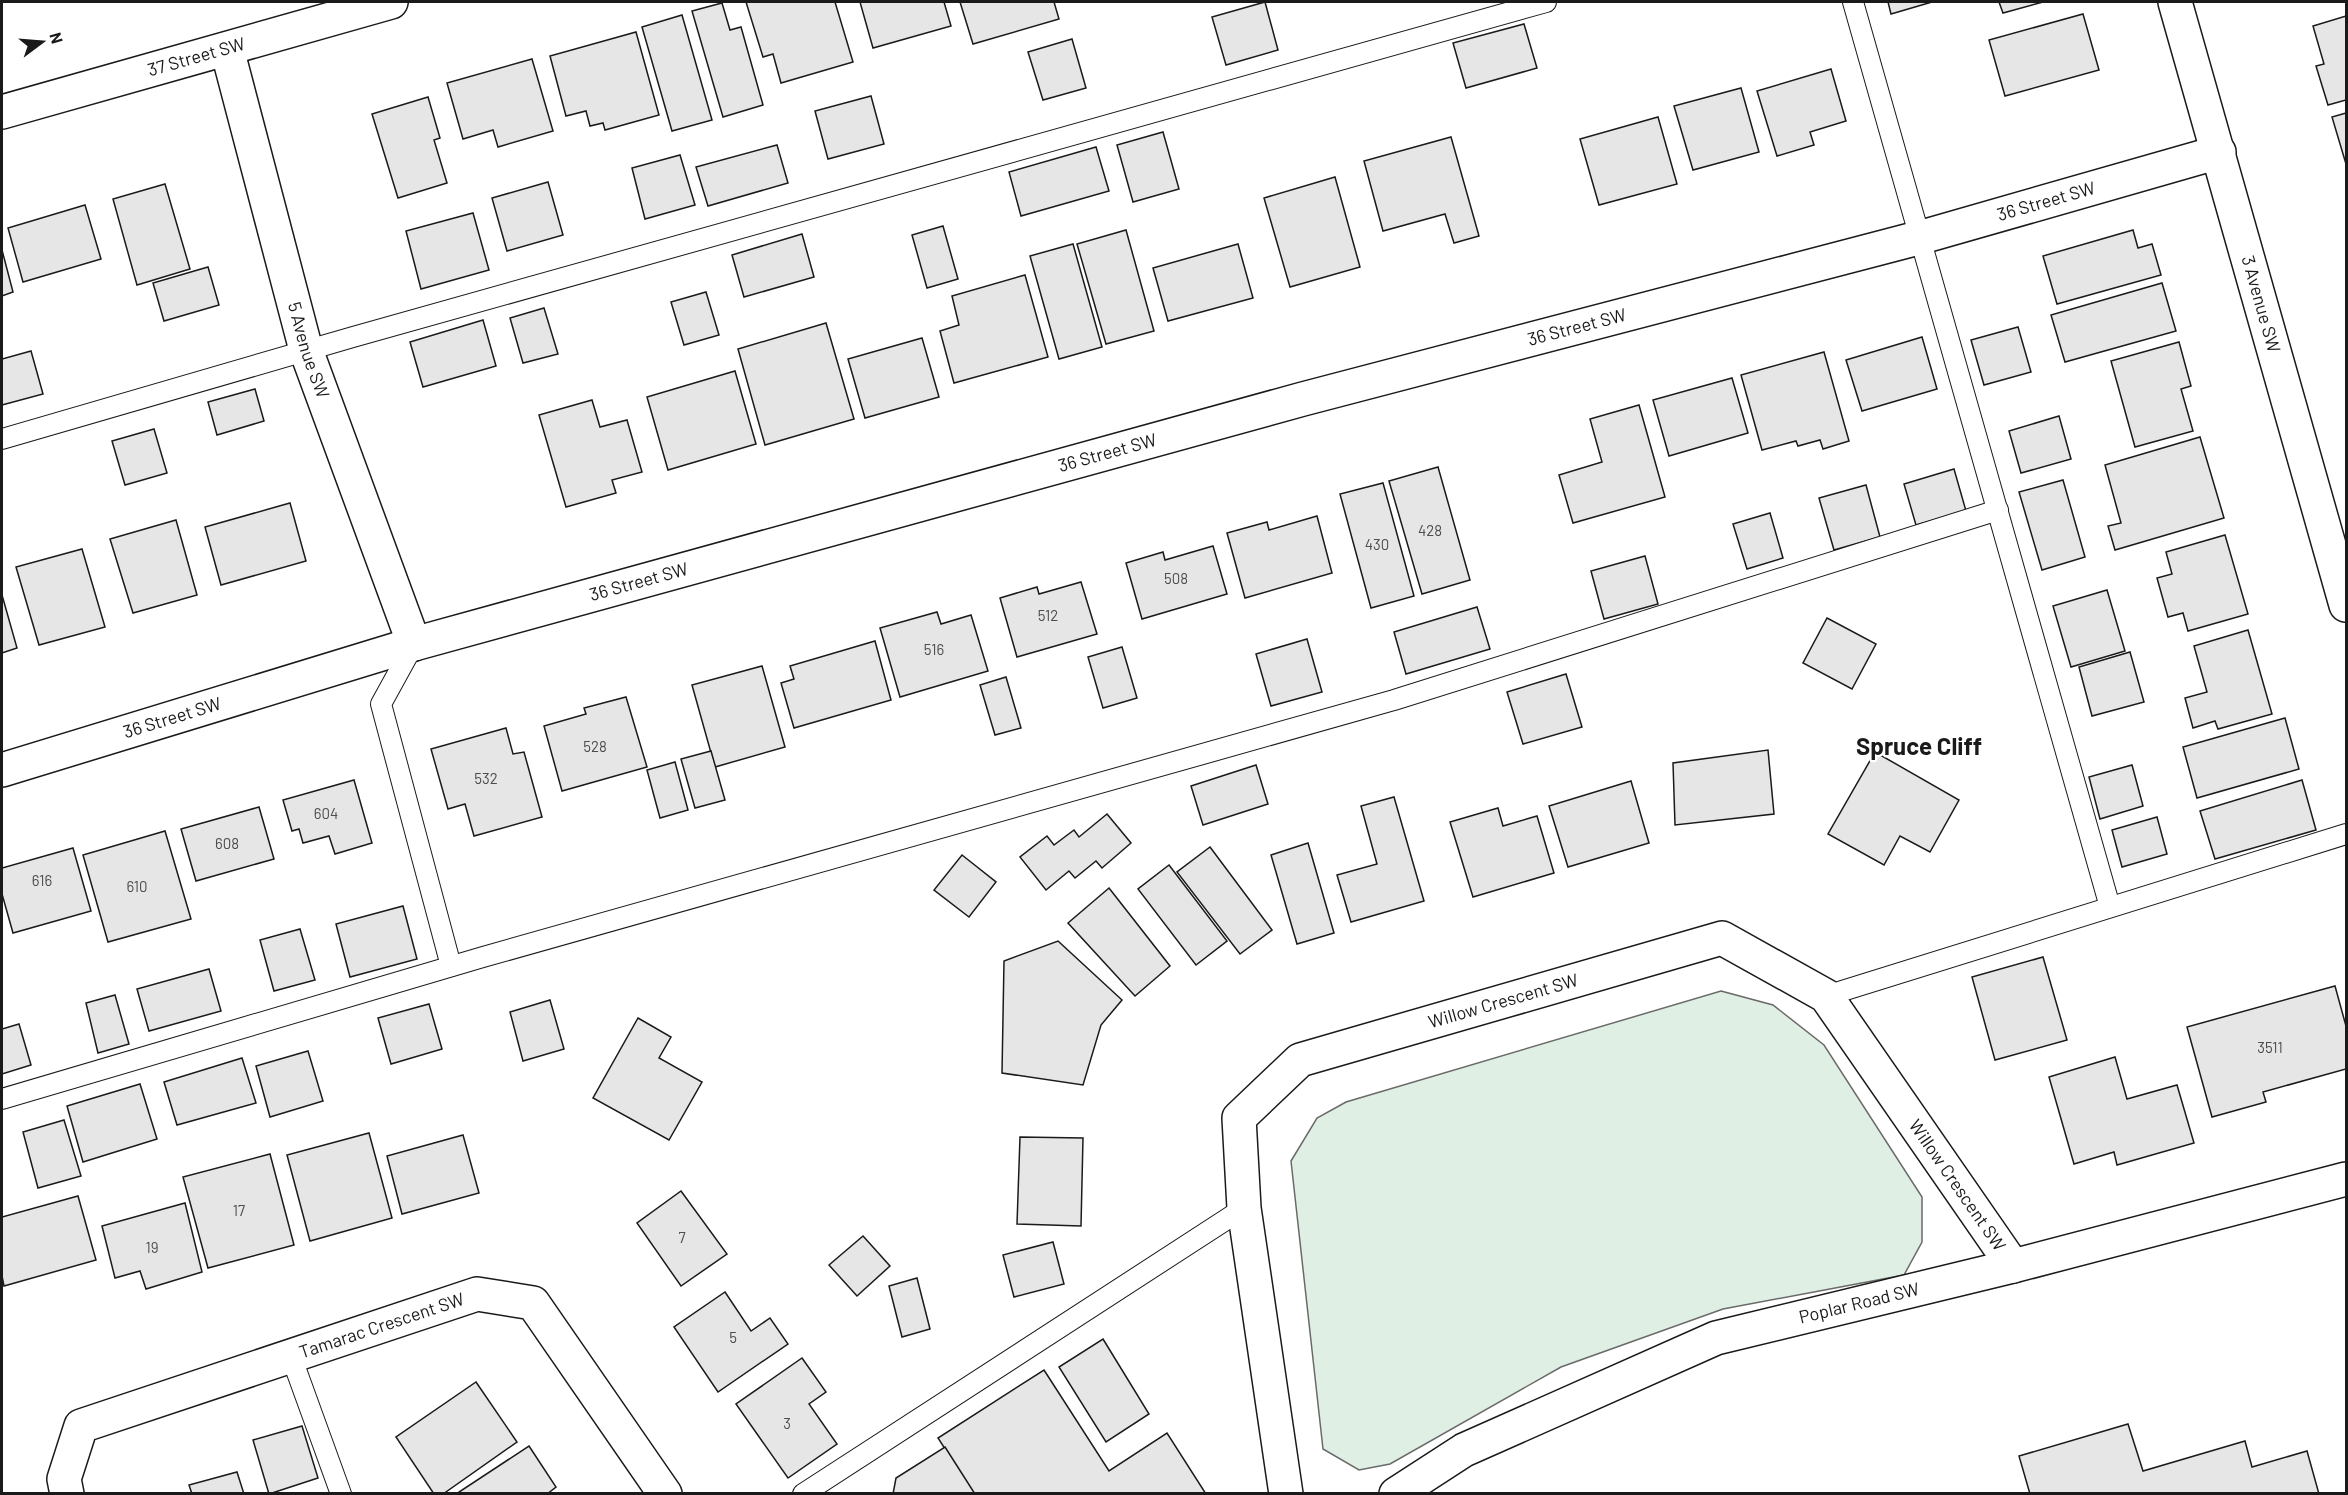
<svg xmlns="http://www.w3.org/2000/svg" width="2348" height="1495" viewBox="0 0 2348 1495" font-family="Barlow,sans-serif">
<rect width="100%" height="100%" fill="#fff"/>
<polygon fill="#e0efe3" stroke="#6a6a6a" stroke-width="1.5" points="1721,991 1773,1005 1824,1045 1922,1197 1922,1242 1904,1275 1723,1309 1561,1367 1390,1464 1359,1470 1323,1449 1291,1161 1317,1118 1346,1102"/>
<g fill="#e6e6e6" stroke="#1a1a1a" stroke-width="1.5">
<polygon points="746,2 835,2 853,62 781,83 773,54 763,57"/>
<polygon points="860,2 944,2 951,26 873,48"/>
<polygon points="960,2 1054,2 1059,19 973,44"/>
<polygon points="1265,2 1278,50 1226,65 1212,17"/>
<polygon points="1888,2 1932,2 1891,14"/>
<polygon points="1999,2 2043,2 2003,13"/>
<polygon points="722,3 730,30 741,27 763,105 723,117 692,11"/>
<polygon points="2083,14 2099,70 2005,96 1989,40"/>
<polygon points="682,15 712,120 672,131 642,27"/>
<polygon points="2346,16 2346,100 2328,105 2316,66 2324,64 2313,26"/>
<polygon points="1524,24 1537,68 1466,88 1453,43"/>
<polygon points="636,32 659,115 605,130 603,123 590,126 586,111 566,116 550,56"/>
<polygon points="1072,39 1086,88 1043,100 1028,52"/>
<polygon points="532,59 553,131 498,147 493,130 463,139 447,83"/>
<polygon points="1831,69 1846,121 1810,132 1814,145 1777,156 1757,91"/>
<polygon points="1741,88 1759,152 1693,170 1674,106"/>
<polygon points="871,96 884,144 828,159 815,111"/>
<polygon points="428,97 440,138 434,140 447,183 398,198 372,114"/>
<polygon points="2346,113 2346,164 2332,117"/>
<polygon points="1658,117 1677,184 1599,205 1580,139"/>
<polygon points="1163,132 1179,189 1133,202 1117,145"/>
<polygon points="1451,137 1479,236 1454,243 1445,214 1383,231 1364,161"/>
<polygon points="777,145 788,183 708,206 696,167"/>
<polygon points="1096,147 1109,191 1021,216 1009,172"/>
<polygon points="680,155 695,205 645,219 632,168"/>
<polygon points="1335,177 1360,267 1290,287 1264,198"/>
<polygon points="548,182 563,235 507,251 492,198"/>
<polygon points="165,184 190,269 137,285 113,199"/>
<polygon points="85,205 101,259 23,282 8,228"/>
<polygon points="473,213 489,270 421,289 406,231"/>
<polygon points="943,226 958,279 927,288 912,235"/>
<polygon points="1126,230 1154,331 1106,344 1077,244"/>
<polygon points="2133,230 2138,248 2152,244 2161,275 2057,304 2043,256"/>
<polygon points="802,234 814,277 744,297 732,255"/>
<polygon points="1073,244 1102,347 1059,359 1030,256"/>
<polygon points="1238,244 1253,298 1168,321 1153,268"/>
<polygon points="2,250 13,292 2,296"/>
<polygon points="208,267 219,305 164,321 153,283"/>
<polygon points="1025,275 1048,357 954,383 940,331 959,325 952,296"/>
<polygon points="2162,283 2176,331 2065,362 2051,315"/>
<polygon points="706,292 719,335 684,345 671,302"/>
<polygon points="544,308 558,354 523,363 510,318"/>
<polygon points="483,320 496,366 423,387 410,342"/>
<polygon points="826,323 854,419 765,445 738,349"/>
<polygon points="2018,327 2031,372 1984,385 1971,340"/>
<polygon points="1922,337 1937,389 1862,411 1846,360"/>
<polygon points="922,338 939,397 865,418 848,359"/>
<polygon points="2179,342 2191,386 2181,389 2193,431 2135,447 2111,361"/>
<polygon points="31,351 43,394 2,405 2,359"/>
<polygon points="1824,352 1849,441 1823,449 1820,440 1798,446 1796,441 1762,450 1741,375"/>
<polygon points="735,371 756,444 668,470 647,397"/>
<polygon points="1732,378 1748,433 1669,456 1653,400"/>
<polygon points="255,389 264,421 217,435 208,402"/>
<polygon points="592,400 600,427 627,420 642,472 612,480 616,493 566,507 539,415"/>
<polygon points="1639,405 1665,497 1573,523 1559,475 1602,462 1590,419"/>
<polygon points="2059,416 2071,459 2021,473 2009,431"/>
<polygon points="154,429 167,473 125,485 112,441"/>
<polygon points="2200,437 2224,518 2115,550 2108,526 2121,523 2105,465"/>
<polygon points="1438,467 1470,580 1422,594 1389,481"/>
<polygon points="1954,469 1966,511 1916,525 1904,484"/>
<polygon points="2063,480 2085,557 2042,570 2019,492"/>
<polygon points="1383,483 1414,596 1371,608 1340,494"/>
<polygon points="1866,485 1880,537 1834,550 1819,498"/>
<polygon points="290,503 306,561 221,585 205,527"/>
<polygon points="1770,513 1783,558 1747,569 1733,524"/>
<polygon points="1317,516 1332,573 1245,598 1227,533 1267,522 1269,530"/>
<polygon points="176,520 197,595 133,613 110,539"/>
<polygon points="2225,535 2248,614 2188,631 2183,613 2168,617 2157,578 2172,574 2166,552"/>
<polygon points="1213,546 1227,594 1142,619 1126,563 1163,552 1165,560"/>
<polygon points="82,549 105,627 39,645 16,567"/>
<polygon points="1645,556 1658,604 1604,619 1591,571"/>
<polygon points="1081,582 1097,634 1017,657 1000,598 1037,587 1039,594"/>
<polygon points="2107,590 2125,651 2071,667 2053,606"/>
<polygon points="2,595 17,648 2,653"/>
<polygon points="1477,607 1490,649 1406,674 1394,632"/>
<polygon points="937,612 941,624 971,615 988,671 900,697 880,628"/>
<polygon points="1827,618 1876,644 1852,689 1803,663"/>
<polygon points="2248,630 2272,714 2218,729 2215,721 2193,728 2185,698 2207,692 2194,646"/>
<polygon points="1307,639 1322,692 1271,706 1256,654"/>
<polygon points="875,641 891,700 794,728 781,683 794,679 790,666"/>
<polygon points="1122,647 1137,698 1103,708 1088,657"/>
<polygon points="2130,652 2144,702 2092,716 2079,667"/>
<polygon points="762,666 785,747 715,767 692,685"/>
<polygon points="1566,674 1582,727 1523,744 1507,692"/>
<polygon points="1006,677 1021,728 995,735 980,685"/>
<polygon points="626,697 647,767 562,791 544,726 586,714 584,708"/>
<polygon points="2285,718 2299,769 2197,798 2183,747"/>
<polygon points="506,728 513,754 524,752 542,817 474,836 465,804 448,809 431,749"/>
<polygon points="1768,750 1774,814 1675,825 1673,763"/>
<polygon points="711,751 725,800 695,808 681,759"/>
<polygon points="1875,752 1959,800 1930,852 1900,836 1884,865 1828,834"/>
<polygon points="675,762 688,810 660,818 647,770"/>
<polygon points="1256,765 1268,804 1203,825 1191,786"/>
<polygon points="2132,765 2143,806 2100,819 2089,777"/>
<polygon points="354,780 372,843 335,854 329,836 303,843 299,829 292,831 283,800"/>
<polygon points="2302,780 2316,830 2215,859 2200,811"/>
<polygon points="1631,781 1649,843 1568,867 1549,806"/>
<polygon points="1394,797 1424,901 1351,922 1337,875 1377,864 1361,806"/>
<polygon points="259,807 274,859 196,881 181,829"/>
<polygon points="1498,808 1503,826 1537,816 1554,873 1473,897 1450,822"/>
<polygon points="1107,814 1131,843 1102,868 1096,861 1075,878 1069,871 1046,890 1020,857 1047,836 1054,845 1074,830 1079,837"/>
<polygon points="2157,817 2167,854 2122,867 2112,830"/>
<polygon points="165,831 191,919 108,942 83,855"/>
<polygon points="1308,843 1334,933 1297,944 1271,855"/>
<polygon points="1210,847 1272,930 1240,954 1177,872"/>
<polygon points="73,848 91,911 13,933 2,894 2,868"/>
<polygon points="962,855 996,882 969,917 934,890"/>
<polygon points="1169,865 1227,941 1196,965 1138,889"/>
<polygon points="1109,888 1170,966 1135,996 1068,923"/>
<polygon points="403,906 417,959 350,977 336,924"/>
<polygon points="300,929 315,980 274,991 260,940"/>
<polygon points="1058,941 1122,1000 1101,1025 1083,1085 1002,1073 1004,961"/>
<polygon points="2043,957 2067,1040 1995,1060 1972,977"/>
<polygon points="209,969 221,1011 149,1031 137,989"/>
<polygon points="2335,986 2346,1026 2346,1069 2263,1092 2266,1102 2212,1117 2187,1027"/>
<polygon points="115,995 129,1044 98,1053 86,1003"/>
<polygon points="550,1000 564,1049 523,1061 510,1012"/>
<polygon points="429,1004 442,1049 391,1064 378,1018"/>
<polygon points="638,1018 671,1037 659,1058 702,1082 669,1140 593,1098"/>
<polygon points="19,1024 31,1065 2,1074 2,1029"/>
<polygon points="308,1051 323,1101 270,1117 256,1066"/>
<polygon points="2115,1057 2127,1099 2177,1085 2194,1143 2117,1165 2114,1152 2074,1164 2049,1077"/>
<polygon points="242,1058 256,1103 177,1125 164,1082"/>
<polygon points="140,1084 157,1139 83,1162 67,1106"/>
<polygon points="64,1120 81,1176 38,1188 23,1132"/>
<polygon points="369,1133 392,1218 310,1241 287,1155"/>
<polygon points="463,1135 479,1193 402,1214 387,1156"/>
<polygon points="1020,1137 1083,1138 1081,1226 1017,1224"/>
<polygon points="270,1154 294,1245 208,1268 183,1177"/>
<polygon points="681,1191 727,1254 681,1286 637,1223"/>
<polygon points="78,1196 96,1260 4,1286 2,1276 2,1217"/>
<polygon points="185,1203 202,1272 146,1289 140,1271 115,1278 102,1226"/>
<polygon points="863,1236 890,1266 857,1296 829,1265"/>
<polygon points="1053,1242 1064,1284 1014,1297 1003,1255"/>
<polygon points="917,1278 930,1329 902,1337 889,1286"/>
<polygon points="725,1292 751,1331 770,1318 788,1344 718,1392 674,1327"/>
<polygon points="1103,1339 1149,1414 1106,1442 1059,1367"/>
<polygon points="802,1358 826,1392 809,1404 837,1444 788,1478 736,1404"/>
<polygon points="1044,1370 1109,1471 1167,1433 1206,1494 974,1494 938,1438"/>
<polygon points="476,1382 517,1442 443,1494 434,1494 396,1437"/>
<polygon points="2128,1424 2143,1471 2245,1441 2252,1467 2307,1451 2319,1494 2030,1494 2019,1456"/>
<polygon points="302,1426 318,1478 269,1494 253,1440"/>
<polygon points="529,1446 556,1487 547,1494 456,1494"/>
<polygon points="945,1447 975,1494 893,1494 896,1478"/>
<polygon points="237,1472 244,1494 192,1494 189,1485"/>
</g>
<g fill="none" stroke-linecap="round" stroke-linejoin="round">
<g stroke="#1a1a1a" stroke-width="22">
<g id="service">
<polyline points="1853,2 2110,907"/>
<polyline points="2,439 353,337 1546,2"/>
<polyline points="414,644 381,704 451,966"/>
<polyline points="1826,996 2346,834"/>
<polyline points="2,1099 483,957 1394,700 1998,510"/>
<polyline points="291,1356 341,1494"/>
<polyline points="803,1494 1244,1208"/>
</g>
</g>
<g stroke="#1a1a1a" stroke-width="36">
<g id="minor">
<path id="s1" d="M2175 2 2346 605"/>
<path id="s2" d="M227 49 306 350 414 644"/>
<path id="s3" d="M2 770 414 644 1303 399 1922 237 2219 152"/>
<path id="s4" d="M67 1494 64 1479 81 1426 477 1294 533 1303 665 1494"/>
<path id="s5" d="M1286 1494 1244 1208 1239 1118 1300 1060 1722 938 1826 996 2013 1266"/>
<path id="s6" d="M1396 1494 1464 1450 1716 1338 2013 1266 2346 1179"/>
</g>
</g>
<g stroke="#1a1a1a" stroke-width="36">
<g id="tertiary">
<path id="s7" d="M2 112 391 2"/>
</g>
</g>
<use href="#service" stroke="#fff" stroke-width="20"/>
<use href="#minor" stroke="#fff" stroke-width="33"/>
<use href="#tertiary" stroke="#fff" stroke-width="33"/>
</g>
<g text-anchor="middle" stroke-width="4.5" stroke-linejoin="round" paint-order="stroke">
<g font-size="15" fill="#4d4d4d">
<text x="1430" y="536">428</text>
<text x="1377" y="550">430</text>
<text x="1176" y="584">508</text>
<text x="1048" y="621">512</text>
<text x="934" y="655">516</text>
<text x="595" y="752">528</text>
<text x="486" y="784">532</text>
<text x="326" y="819">604</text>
<text x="227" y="849">608</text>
<text x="42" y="886">616</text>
<text x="137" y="892">610</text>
<text x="2270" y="1053">3511</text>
<text x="239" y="1216">17</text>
<text x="682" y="1243">7</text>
<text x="152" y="1253">19</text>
<text x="733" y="1343">5</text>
<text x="787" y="1429">3</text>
</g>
<g font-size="18" fill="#1a1a1a" stroke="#fff">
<text dy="6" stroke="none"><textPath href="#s7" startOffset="202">37 Street SW</textPath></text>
<text dy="6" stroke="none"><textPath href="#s3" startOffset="2122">36 Street SW</textPath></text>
<text dy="6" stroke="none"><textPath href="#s1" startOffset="314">3 Avenue SW</textPath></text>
<text dy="6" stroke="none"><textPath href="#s3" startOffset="1636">36 Street SW</textPath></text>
<text dy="6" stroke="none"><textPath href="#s2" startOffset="312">5 Avenue SW</textPath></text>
<text dy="6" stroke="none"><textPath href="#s3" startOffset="1150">36 Street SW</textPath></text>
<text dy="6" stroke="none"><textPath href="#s3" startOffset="664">36 Street SW</textPath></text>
<text dy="6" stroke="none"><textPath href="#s3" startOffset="178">36 Street SW</textPath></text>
<text dy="6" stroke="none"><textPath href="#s5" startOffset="675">Willow Crescent SW</textPath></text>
<text dy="6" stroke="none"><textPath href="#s5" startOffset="1252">Willow Crescent SW</textPath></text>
<text dy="6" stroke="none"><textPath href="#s6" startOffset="504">Poplar Road SW</textPath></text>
<text dy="6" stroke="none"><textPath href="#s4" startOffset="388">Tamarac Crescent SW</textPath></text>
</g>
<g font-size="24" font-weight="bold" fill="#1a1a1a" stroke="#fff">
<text x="1919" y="755">Spruce Cliff</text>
</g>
</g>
<rect width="2348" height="1495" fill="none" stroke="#1a1a1a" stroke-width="6"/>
<g transform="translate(42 42) rotate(74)" stroke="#ffffff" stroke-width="4.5" paint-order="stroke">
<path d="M0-4.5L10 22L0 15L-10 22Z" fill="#1a1a1a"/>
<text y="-9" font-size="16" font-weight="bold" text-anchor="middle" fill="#1a1a1a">N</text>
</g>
</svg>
